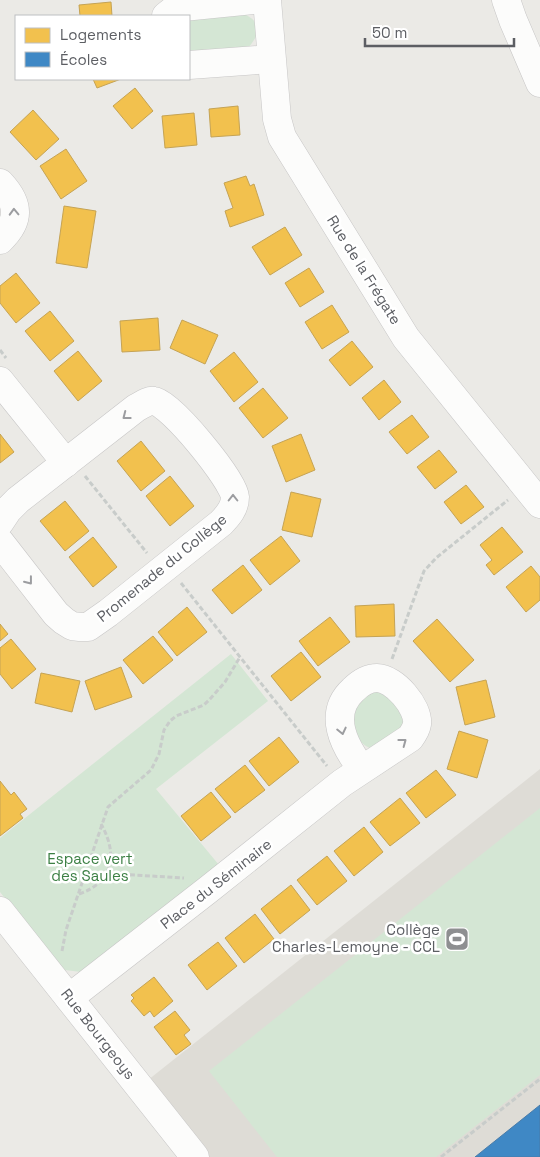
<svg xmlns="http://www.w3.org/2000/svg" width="540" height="1157" viewBox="0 0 540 1157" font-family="'Space Grotesk',sans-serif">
<rect width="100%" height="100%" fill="#ebeae6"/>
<polygon fill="#dedcd6" points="540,769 540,1157 209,1157 148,1080"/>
<g fill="#d4e6d4">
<path d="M244 14C262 22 260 34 249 47L189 54V18Z"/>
<polygon points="231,654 268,701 156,789 219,865 81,972 65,970 57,964 0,892 0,838"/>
<path d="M380 689 395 702 405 722 402 729 372 749C354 742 354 726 351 710L363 695Z"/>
<polygon points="540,808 540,1075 436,1157 277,1157 209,1071"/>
</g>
<g fill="#f2c14e" stroke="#c5a354">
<polygon points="111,2 112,16 80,16 79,5"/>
<polygon points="93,79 121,79 97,88"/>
<polygon points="135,88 153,111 132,129 113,106"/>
<polygon points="238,106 240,135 211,137 209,109"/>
<polygon points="33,110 59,139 36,160 10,132"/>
<polygon points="194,113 197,145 165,148 162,116"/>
<polygon points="66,149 87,181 61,199 40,166"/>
<polygon points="246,176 250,186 254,184 264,215 230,227 225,211 233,208 224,183"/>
<polygon points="64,206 96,211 87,268 56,263"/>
<polygon points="285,227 302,255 270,275 252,247"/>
<polygon points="309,268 324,292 300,307 285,283"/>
<polygon points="16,273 40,303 16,323 0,303 0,286"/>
<polygon points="332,305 349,332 322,349 305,322"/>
<polygon points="50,311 74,341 50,361 25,331"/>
<polygon points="158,318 160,350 122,352 120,321"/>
<polygon points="182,320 218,335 205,364 170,348"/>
<polygon points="352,341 373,367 350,386 329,360"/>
<polygon points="78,351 102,381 78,401 54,371"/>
<polygon points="234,352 258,382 234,402 210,371"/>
<polygon points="384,380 401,402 379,420 362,398"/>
<polygon points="263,388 288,418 263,438 239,408"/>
<polygon points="412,415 429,437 407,454 389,432"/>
<polygon points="0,434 14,452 0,463"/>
<polygon points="301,434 315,470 286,482 272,446"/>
<polygon points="141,441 165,471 141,491 117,461"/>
<polygon points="439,450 457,472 435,489 417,467"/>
<polygon points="170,476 194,506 170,526 146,496"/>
<polygon points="466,485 484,507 461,524 444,502"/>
<polygon points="291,492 321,499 312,537 282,530"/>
<polygon points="65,501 89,531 65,551 40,521"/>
<polygon points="502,527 523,552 494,575 486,565 492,560 480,545"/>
<polygon points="281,536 300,561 270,585 250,560"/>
<polygon points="93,537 117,567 93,587 69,557"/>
<polygon points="243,565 262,590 232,614 212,590"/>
<polygon points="531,566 540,577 540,600 526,612 506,587"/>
<polygon points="394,604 395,636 356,637 355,606"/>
<polygon points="187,607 207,632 177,656 158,632"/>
<polygon points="330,617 350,642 318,666 299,641"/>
<polygon points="437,619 474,660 450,682 413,641"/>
<polygon points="0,624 8,634 0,641"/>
<polygon points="153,636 173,660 143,684 123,660"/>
<polygon points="11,639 36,669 12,689 0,674 0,648"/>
<polygon points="301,652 321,677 291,701 271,676"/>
<polygon points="121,667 132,697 95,710 85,681"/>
<polygon points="41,673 80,681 72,712 35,703"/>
<polygon points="486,680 495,717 465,725 456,687"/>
<polygon points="459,731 488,740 477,778 447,769"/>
<polygon points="279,737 299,762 269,786 249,761"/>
<polygon points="245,765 265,790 235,813 215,789"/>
<polygon points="436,770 456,795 426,818 406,793"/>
<polygon points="0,781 11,795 14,792 27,809 20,814 23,818 0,836"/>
<polygon points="211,792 231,817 201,841 181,816"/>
<polygon points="400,798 420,823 390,846 370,822"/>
<polygon points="364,827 383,852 354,876 334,851"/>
<polygon points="327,856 347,881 317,905 297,880"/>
<polygon points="291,885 310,910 280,934 261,909"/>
<polygon points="255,914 274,939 244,963 225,938"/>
<polygon points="218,942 237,966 207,990 188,965"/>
<polygon points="154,977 173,1001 154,1017 150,1011 144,1016 131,1001 134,998 131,995"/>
<polygon points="175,1011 190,1030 184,1035 191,1044 176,1055 154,1027"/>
</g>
<polygon fill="#3f88c5" stroke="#487ba8" points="540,1105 540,1157 475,1157"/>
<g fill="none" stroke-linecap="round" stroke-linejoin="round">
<g stroke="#c7c6c6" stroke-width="29">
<g id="minor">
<polyline points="267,0 277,119 282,137 406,338 540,504"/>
<polyline points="506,0 513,20 540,83"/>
<polyline points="166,16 176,8 183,7 253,0"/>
<polyline points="189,65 271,59"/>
<path d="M0 183C19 203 21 220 0 240"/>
<polyline points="0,381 66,463"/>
<path d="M0 522 8 510 18 500 136 408C142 405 148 400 154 401 170 402 234 481 235 497 235 508 228 516 221 523L108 613 88 627H80L72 626 64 621 56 614 0 542"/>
<polyline points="0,911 195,1157"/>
<path d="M69 998 209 889 342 783 410 738C413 734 416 730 417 724 419 707 394 678 377 678 368 678 359 684 353 690 327 714 344 746 362 769"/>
</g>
</g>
<g stroke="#c8ccca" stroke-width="3" stroke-dasharray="5 2.5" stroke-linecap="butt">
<polyline points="0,350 6,358"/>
<polyline points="85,476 147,553"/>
<polyline points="181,583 327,766"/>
<polyline points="392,659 424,571 436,558 508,500"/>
<polyline points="85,872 184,878"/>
<path d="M79 894C114 882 118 854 101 824"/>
<polyline points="62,951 66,930 108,807 151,770 159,754 164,730 170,721 176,716 204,705 210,699 225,682 240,657"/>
<polyline points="441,1157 540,1079"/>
</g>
<use href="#minor" stroke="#fcfcfb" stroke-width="28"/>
</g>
<defs><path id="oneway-chevron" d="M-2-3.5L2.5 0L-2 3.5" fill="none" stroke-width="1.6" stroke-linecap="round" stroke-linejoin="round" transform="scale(1.25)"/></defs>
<g stroke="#9c9da0">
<use href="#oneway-chevron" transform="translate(14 212) rotate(-92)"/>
<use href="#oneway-chevron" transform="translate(126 416) rotate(142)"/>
<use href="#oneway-chevron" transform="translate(233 498) rotate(-90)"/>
<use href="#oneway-chevron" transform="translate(29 581) rotate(52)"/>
<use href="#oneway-chevron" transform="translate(342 731) rotate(77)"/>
<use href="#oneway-chevron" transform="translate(403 742) rotate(-37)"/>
</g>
<defs>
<g id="stadium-square" transform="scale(1.25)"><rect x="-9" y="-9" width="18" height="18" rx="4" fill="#8e8f91" stroke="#fff"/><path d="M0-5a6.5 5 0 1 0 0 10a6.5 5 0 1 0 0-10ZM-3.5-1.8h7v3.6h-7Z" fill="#fff"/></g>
</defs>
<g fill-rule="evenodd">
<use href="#stadium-square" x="457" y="939"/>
</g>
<g text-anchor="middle" stroke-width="5" stroke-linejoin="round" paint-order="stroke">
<g font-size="15" fill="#5c5e63" stroke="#fff">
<text transform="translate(364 270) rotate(58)" y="5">Rue de la Frégate</text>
<text transform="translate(162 568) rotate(-39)" y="5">Promenade du Collège</text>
<text transform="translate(216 884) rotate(-38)" y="5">Place du Séminaire</text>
<text transform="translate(98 1034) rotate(52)" y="5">Rue Bourgeoys</text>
</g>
<g font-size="15" fill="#3d8045" stroke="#fff">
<text x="90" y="864">Espace vert<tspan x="90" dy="17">des Saules</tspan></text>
</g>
<g font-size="15" fill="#5c5e63" stroke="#fff" text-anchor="end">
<text x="440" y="935">Collège<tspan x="440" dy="17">Charles-Lemoyne - CCL</tspan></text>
</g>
</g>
<rect x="15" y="15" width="175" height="65" fill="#ffffff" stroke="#bebfc1"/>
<rect x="25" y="28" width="25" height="15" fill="#f2c14e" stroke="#bebfc1"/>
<text x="60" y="40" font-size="15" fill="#5c5e63">Logements</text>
<rect x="25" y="52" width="25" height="15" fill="#3f88c5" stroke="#bebfc1"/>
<text x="60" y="65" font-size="15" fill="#5c5e63">Écoles</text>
<path d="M365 38v8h149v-8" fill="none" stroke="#5c5e63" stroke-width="2.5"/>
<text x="372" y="38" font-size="15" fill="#5c5e63" stroke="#ffffff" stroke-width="4" paint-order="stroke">50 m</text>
</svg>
